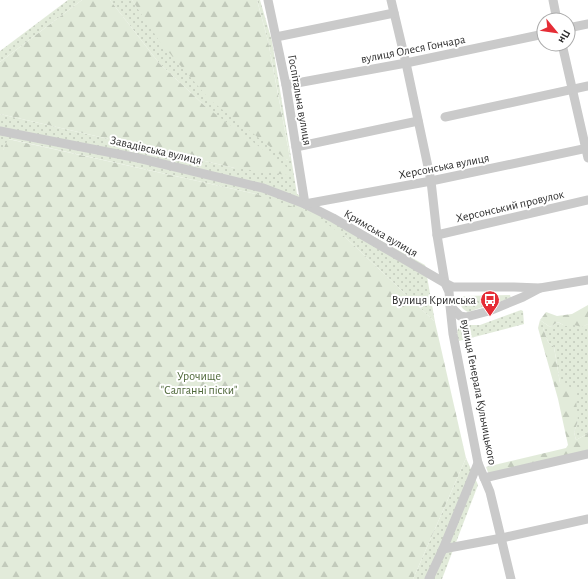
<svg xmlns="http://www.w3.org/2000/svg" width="588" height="579" viewBox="0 0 588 579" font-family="'Alegreya Sans',sans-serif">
<defs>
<pattern id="grass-dots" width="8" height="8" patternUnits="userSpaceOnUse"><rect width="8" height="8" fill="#e2ebda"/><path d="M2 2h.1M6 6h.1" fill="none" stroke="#c2cabb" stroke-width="1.8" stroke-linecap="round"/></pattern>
<pattern id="forest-firs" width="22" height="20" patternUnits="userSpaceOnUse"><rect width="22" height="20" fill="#e2ebda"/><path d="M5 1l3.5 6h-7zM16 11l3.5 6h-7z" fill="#c2cabb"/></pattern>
</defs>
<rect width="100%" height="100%" fill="#fff"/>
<g fill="url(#grass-dots)">
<polygon points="68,0 82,0 0,62 0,51"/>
<polygon points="110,0 132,0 144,17 287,160 290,157 268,41 257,0 260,0 272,41 297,194 425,265 435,322 344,236 256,194 9,139 3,150 0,150 0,114 235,168 206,107 159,63"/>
<path d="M510 295 511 298 468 312C461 309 458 303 463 296Z"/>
<path d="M521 310 523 311 524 324 459 341C457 335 456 332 459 327L467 325H480Z"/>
<path d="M540 320 550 327 558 322C568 328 565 324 575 325 583 326 579 328 588 324V431L587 434 576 440 574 432 578 421 560 383 554 347 548 342 543 328H538Z"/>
<polygon points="466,458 478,485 442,579 413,579"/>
</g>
<g fill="url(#forest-firs)">
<polygon points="82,0 110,0 159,63 206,107 289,169 287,175 235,168 0,114 0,62"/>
<polygon points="132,0 257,0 268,41 290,158 287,160 210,100 160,42"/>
<polygon points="8,139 256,194 313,214 344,236 435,322 466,458 413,579 0,579 0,150 3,150"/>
<polygon points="588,305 588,324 582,327 574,325 565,326 558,322 550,327 540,320 546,312 557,316 572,314"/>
<polygon points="538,328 543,328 548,342 554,347 560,383 575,389 578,421 574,432 576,440 587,434 588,431 588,451 489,475 486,467 566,448 568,445 558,399"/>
</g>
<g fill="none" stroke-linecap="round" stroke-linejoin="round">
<g stroke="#cacaca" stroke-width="9">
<polyline points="268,0 286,85 305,204"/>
<polyline points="391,0 406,63 431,181 437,235 445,283 449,292 450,302 452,308 460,316 466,317 489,311 523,297 540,288"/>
<polyline points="553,0 557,20"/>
<polyline points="568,28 588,24"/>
<polyline points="276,37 394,13"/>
<polyline points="562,44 588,158"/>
<polyline points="286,85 406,63 544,34"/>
<polyline points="445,117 588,86"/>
<polyline points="0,131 138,158 263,188 305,204 333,218 445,283 453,287 514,287 540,288 588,280"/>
<polyline points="296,147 418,121"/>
<polyline points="305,204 431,181 588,148"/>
<polyline points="437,235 588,200"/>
<polyline points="450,306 453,334 478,463 490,492 511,579"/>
<polyline points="484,478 588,454"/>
<polyline points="443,549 502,538 588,519"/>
<polyline points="429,579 443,549 478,463"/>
</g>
</g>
<defs>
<g id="bus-pin" transform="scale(1)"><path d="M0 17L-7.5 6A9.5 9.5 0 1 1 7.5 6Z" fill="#e52d36" stroke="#fff"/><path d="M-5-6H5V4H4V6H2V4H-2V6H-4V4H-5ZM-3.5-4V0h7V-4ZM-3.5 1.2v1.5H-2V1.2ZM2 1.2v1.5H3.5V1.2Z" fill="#fff"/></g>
</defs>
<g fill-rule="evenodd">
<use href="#bus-pin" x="490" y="300"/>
</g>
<g text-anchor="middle" stroke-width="4" stroke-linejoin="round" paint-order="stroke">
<g font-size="12" fill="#2d2d2d" stroke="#fff">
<text transform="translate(413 49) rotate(-11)" y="4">вулиця Олеся Гончара</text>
<text transform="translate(300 100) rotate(80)" y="4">Госпітальна вулиця</text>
<text transform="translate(156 150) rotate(13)" y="4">Завадівська вулиця</text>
<text transform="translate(444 166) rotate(-11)" y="4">Херсонська вулиця</text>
<text transform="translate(510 206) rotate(-13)" y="4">Херсонський провулок</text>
<text transform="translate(381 233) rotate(30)" y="4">Кримська вулиця</text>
<text transform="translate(479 392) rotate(79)" y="4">вулиця Генерала Кульчицького</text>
</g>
<g font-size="12" fill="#2d2d2d" stroke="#fff" text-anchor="end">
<text x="476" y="304">Вулиця Кримська</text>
</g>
<g font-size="12" fill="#4f683a" stroke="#fff">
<text x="199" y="380">Урочище<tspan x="199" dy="14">"Салганні піски"</tspan></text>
</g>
</g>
<g transform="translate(556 32) rotate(119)"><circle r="19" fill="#ffffff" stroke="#ababab"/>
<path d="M0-3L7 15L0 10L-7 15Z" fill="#e52d36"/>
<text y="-6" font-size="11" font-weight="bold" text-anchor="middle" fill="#2d2d2d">Пн</text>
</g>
</svg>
